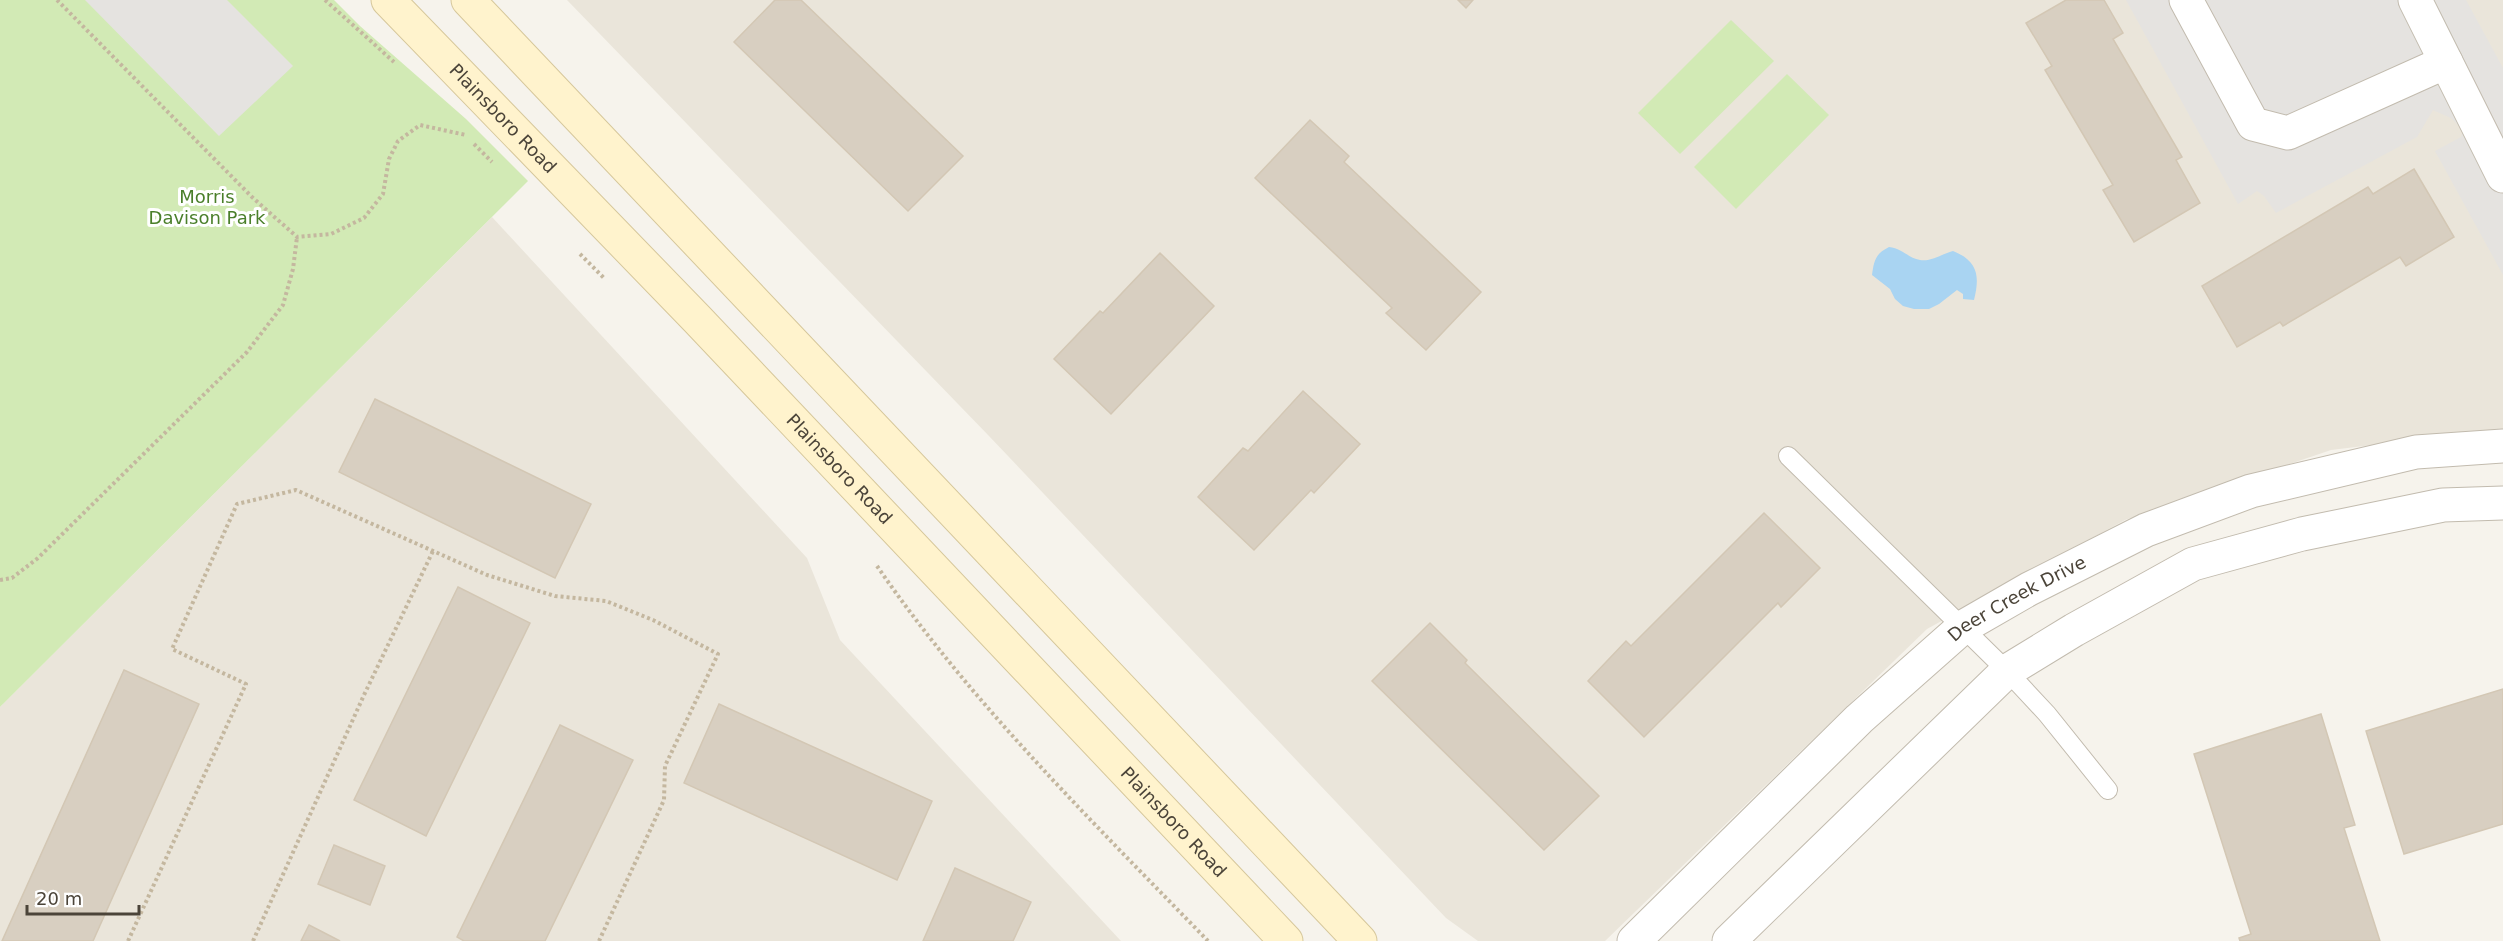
<svg xmlns="http://www.w3.org/2000/svg" width="2503" height="941" viewBox="0 0 2503 941" font-family="'DejaVu Sans',sans-serif">
<rect width="100%" height="100%" fill="#f6f3ec"/>
<g fill="#eae5da">
<polygon points="567,0 2503,0 2503,429 2331,450 2125,520 1927,629 1605,941 1478,941 1446,918 989,436"/>
<polygon points="492,217 807,558 840,640 1121,941 0,941 0,707"/>
</g>
<g fill="#d2eab5">
<polygon points="0,0 334,0 360,26 466,119 528,181 0,707"/>
<polygon points="1731,20 1774,61 1680,154 1638,113"/>
<polygon points="1787,74 1829,115 1736,209 1694,167"/>
</g>
<g fill="#e5e3e0">
<polygon points="85,0 227,0 293,66 219,136"/>
<polygon points="2126,0 2466,0 2503,68 2503,275 2435,151 2461,137 2463,130 2451,118 2433,110 2417,137 2276,213 2264,196 2257,191 2238,204"/>
</g>
<path fill="#a9d4f2" d="M1889 247C1902 248 1908 258 1920 260 1931 262 1942 254 1953 251 1978 261 1980 276 1974 300L1963 299V294L1957 290 1939 304 1929 309H1914L1903 306 1895 299 1890 289 1872 275C1874 261 1875 254 1889 247Z"/>
<g fill="#d8cfc1" stroke="#d3c7b4" stroke-width="1.5">
<polygon points="775,0 801,0 963,156 908,211 734,42"/>
<polygon points="1458,0 1473,0 1466,8"/>
<polygon points="2066,0 2104,0 2123,33 2113,39 2182,157 2176,160 2200,203 2134,242 2103,190 2113,185 2045,70 2052,66 2026,23"/>
<polygon points="1310,120 1349,156 1344,162 1481,292 1426,350 1386,313 1392,308 1255,178"/>
<polygon points="2414,169 2454,237 2406,266 2400,257 2283,326 2280,322 2237,347 2202,286 2368,187 2373,194"/>
<polygon points="1160,253 1214,306 1111,414 1054,359 1100,311 1103,313"/>
<polygon points="1303,391 1360,444 1314,493 1311,490 1254,550 1198,497 1243,448 1248,451"/>
<polygon points="375,399 591,504 555,578 339,472"/>
<polygon points="1764,513 1820,568 1781,607 1778,603 1644,737 1588,681 1626,641 1631,646"/>
<polygon points="458,587 530,623 426,836 354,800"/>
<polygon points="1430,623 1467,660 1465,663 1599,796 1544,850 1372,681"/>
<polygon points="124,670 199,704 93,941 2,941"/>
<polygon points="2503,689 2503,824 2404,854 2366,731"/>
<polygon points="719,704 932,801 897,880 684,783"/>
<polygon points="2321,714 2355,825 2344,828 2380,941 2240,941 2239,938 2251,934 2194,754"/>
<polygon points="560,725 633,760 545,941 464,941 457,937"/>
<polygon points="334,845 385,866 370,905 318,884"/>
<polygon points="955,868 1031,902 1013,941 923,941"/>
<polygon points="309,925 340,941 301,941"/>
</g>
<g fill="none" stroke-linecap="round" stroke-linejoin="round">
<g stroke="#c2bbae" stroke-width="20">
<polyline id="lane" points="1788,456 2007,671 2047,714 2108,790"/>
</g>
<g stroke="#c2bbae" stroke-width="35">
<g id="street">
<polyline points="2186,0 2253,124 2288,133 2446,62"/>
<polyline points="2415,0 2503,176"/>
<path id="s1" d="M1634 941 1859 719 1963 627 2029 589 2146 530 2251 491 2416 452 2503 446"/>
<polyline points="1729,941 2007,671 2074,630 2193,564 2302,534 2443,505 2503,503"/>
</g>
</g>
<g stroke="#d6c79b" stroke-width="35">
<g id="secondary">
<path id="s2" d="M388 0 697 319 1286 941"/>
<polyline points="468,0 1360,941"/>
</g>
</g>
<g stroke="#c4b79f" stroke-width="4" stroke-dasharray="3 3" stroke-linecap="butt">
<polyline points="57,0 252,197 297,237 331,234 364,218 383,194 389,159 398,141 420,125 466,135"/>
<polyline points="325,0 394,62"/>
<polyline points="474,144 492,162"/>
<polyline points="580,254 604,278"/>
<path d="M877 566C972 704 1092 821 1208 941"/>
<polyline points="0,580 12,578 38,558 247,352 283,305 293,269 297,237"/>
<polyline points="128,941 246,684 172,649 237,504 296,490 487,575 555,596 606,601 653,620 718,654 665,766 664,800 599,941"/>
<polyline points="253,941 364,695 433,551"/>
</g>
<use href="#lane" stroke="#fff" stroke-width="18"/>
<use href="#street" stroke="#fff" stroke-width="33"/>
<use href="#secondary" stroke="#fff3cd" stroke-width="33"/>
</g>
<g text-anchor="middle" stroke-width="6" stroke-linejoin="round" paint-order="stroke">
<g font-size="18" fill="#4b4439" stroke="#fff">
<text dy="6" stroke="none"><textPath href="#s2" startOffset="165">Plainsboro Road</textPath></text>
<text dy="6" stroke="none"><textPath href="#s2" startOffset="651">Plainsboro Road</textPath></text>
<text dy="6" stroke="none"><textPath href="#s1" startOffset="516">Deer Creek Drive</textPath></text>
<text dy="6" stroke="none"><textPath href="#s2" startOffset="1137">Plainsboro Road</textPath></text>
</g>
<g font-size="18" fill="#4a7f2a" stroke="#fff">
<text x="207" y="203">Morris<tspan x="207" dy="21">Davison Park</tspan></text>
</g>
</g>
<path d="M27 905v9h112v-9" fill="none" stroke="#4b4439" stroke-width="3"/>
<text x="36" y="905" font-size="18" fill="#4b4439" stroke="#ffffff" stroke-width="4.5" paint-order="stroke">20 m</text>
</svg>
